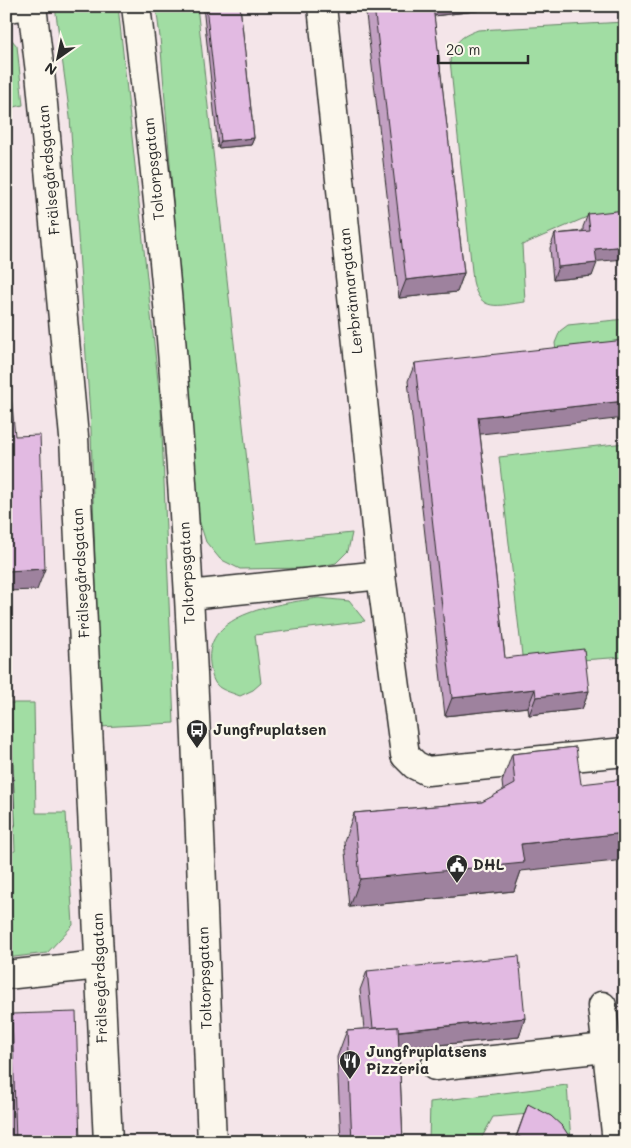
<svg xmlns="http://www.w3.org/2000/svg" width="631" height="1148" viewBox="0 0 631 1148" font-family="Mali,sans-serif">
<rect width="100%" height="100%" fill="#f4e5e9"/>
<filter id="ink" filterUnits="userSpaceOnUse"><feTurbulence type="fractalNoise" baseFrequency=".02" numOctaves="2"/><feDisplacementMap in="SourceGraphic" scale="10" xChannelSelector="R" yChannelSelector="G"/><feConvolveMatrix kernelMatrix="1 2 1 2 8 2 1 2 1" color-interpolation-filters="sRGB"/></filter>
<g filter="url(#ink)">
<g fill="#a1dda3" stroke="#668467">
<polygon points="55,6 118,6 161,409 174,723 100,727 91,430 70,117"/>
<polygon points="156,6 197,6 256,543 352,533 348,551 336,563 312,568 240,569 220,559 206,542 198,517 160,37"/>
<path d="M625 22V215L587 217 522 245 525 302C498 305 480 314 473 281L450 60C457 40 458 38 478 30Z"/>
<polygon points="6,33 17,46 23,105 6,109"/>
<polygon points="625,319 625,352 557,359 555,343 560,331 568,325"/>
<polygon points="625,443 625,657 523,664 499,457"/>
<path d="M318 598 349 601 365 621 255 635 261 683 253 690 240 696C219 688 213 689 210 664 203 611 282 604 318 598Z"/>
<polygon points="9,703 34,703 36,813 66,813 73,925 47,953 6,958 6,853 15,851"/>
<polygon points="567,1085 571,1142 530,1114 493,1117 481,1139 429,1142 430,1102"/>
</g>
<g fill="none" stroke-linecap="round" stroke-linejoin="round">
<g stroke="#2b2b2b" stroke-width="31">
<g id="minor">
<polyline points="32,6 40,72 74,437 108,1142"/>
<path d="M136 6C153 146 168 287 178 427 196 665 202 904 212 1142"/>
<polyline points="322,6 381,575 405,755 415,765 427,771 625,752"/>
<polyline points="6,8 22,6"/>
<polyline points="189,595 381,575"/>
<polyline points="6,975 99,965"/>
<polyline points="602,1006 617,1142"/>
<polyline points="435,1066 606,1048"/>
</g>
</g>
<use href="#minor" stroke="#fbf7ec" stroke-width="28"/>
</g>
<g fill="#c2a0c2" stroke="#2b2b2b">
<polygon points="203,6 240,6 254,138 251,145 218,148"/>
<polygon points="365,6 517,6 434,16 464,273 457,292 399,298"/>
<polygon points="588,214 596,262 592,276 553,280 550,248 555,234 583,231 583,227"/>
<polygon points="415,363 480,434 505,658 589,691 582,709 529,715 528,707 445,716 408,381"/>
<polygon points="576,747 521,871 514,891 350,907 344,841 354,813 482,802 503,791 502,782 512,754"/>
<polygon points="367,971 525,1018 519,1037 399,1049 403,1142 341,1142 337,1057 347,1030 364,1029 360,990"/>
<polygon points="12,1014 80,1142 8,1142 6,1077 6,1029"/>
<polygon points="528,1104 573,1142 514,1142"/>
</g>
<g fill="#9e829e" stroke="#2b2b2b">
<polygon points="429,6 517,6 425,17"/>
<polygon points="254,138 251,145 218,148 221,141"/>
<polygon points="625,246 625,259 590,262 595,249"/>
<polygon points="597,263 592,276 553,280 558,267"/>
<polygon points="464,273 457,292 399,298 406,280"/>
<polygon points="625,401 625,418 472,435 478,417"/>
<polygon points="45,569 37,590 6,591 6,571"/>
<polygon points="535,689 528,707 445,716 452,698"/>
<polygon points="589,691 582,709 529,715 536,697"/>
<polygon points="15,825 8,846 6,846 6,826"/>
<polygon points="625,833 625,860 521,871 514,891 350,907 360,879 521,844"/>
<polygon points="525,1018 519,1037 367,1052 373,1034"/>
</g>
<g fill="#e2bae2" stroke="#2b2b2b">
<polygon points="206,6 240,6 254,138 221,141"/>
<polygon points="374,6 433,6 464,273 406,280"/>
<polygon points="625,210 625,246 595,249 597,263 558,267 555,234 590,231 588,214"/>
<polygon points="625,340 625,401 478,417 505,658 584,649 589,691 536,697 535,689 452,698 415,363"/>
<polygon points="6,344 15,436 40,435 45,569 6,571"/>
<polygon points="6,574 15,825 6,826"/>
<polygon points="576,747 581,784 625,779 625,833 521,844 524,863 360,879 354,813 482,802 515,784 512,754"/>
<polygon points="519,956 525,1018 398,1031 398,1027 373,1028 367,971"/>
<polygon points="76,1012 80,1142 16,1142 12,1014"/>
<polygon points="398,1027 403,1142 352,1142 347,1030"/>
<polygon points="528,1104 551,1116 563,1127 573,1142 527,1142 517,1135"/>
</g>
</g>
<defs>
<g id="bus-pin" transform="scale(1.125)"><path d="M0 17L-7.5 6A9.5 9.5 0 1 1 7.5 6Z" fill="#2b2b2b" stroke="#fbf7ec"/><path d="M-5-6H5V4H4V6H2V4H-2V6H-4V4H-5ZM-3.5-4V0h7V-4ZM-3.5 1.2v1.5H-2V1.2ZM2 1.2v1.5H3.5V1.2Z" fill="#fff"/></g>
<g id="civic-pin" transform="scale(1.125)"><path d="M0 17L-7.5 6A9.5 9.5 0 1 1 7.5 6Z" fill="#2b2b2b" stroke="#fbf7ec"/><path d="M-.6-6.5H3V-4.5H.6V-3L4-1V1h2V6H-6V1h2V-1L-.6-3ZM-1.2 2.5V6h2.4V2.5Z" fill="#fff"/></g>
<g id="restaurant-pin" transform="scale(1.125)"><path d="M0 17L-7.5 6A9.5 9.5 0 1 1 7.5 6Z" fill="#2b2b2b" stroke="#fbf7ec"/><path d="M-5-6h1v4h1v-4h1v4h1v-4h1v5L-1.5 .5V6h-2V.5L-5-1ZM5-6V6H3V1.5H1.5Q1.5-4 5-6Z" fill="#fff"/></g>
</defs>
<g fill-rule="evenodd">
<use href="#bus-pin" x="197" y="730"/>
<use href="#civic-pin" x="457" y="865"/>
<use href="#restaurant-pin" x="350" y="1061"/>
</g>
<g text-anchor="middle" stroke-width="4.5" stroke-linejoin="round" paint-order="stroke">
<g font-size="15" fill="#2b2b2b" stroke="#fbf7ec">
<text transform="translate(154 169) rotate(-96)" y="5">Toltorpsgatan</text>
<text transform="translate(49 170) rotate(-95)" y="5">Frälsegårdsgatan</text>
<text transform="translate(351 291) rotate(-96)" y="5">Lerbrännargatan</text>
<text transform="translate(81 573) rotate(-93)" y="5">Frälsegårdsgatan</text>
<text transform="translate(187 573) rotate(-93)" y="5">Toltorpsgatan</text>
<text transform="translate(100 978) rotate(-92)" y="5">Frälsegårdsgatan</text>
<text transform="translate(205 978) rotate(-92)" y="5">Toltorpsgatan</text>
</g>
<g font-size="15" font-weight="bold" fill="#2b2b2b" stroke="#fbf7ec" text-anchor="start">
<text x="213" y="735">Jungfruplatsen</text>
<text x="473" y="870">DHL</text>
<text x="366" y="1057">Jungfruplatsens<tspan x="366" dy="17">Pizzeria</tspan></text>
</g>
</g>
<rect width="631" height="1148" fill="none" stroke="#fbf7ec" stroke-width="25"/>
<rect x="12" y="12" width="606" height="1123" fill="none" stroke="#2b2b2b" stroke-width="2" filter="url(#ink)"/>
<g transform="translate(58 58) rotate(213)" stroke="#fbf7ec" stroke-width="4" paint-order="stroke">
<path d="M0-4L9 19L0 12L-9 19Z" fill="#2b2b2b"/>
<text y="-8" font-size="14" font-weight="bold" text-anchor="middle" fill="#2b2b2b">N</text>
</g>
<path d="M438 55v8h90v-8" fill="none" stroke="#2b2b2b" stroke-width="2.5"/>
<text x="446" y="55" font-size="15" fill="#2b2b2b" stroke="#fbf7ec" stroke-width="4" paint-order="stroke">20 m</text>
</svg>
